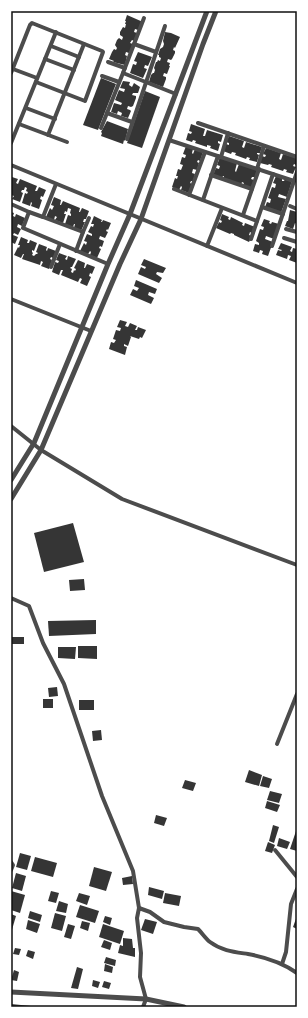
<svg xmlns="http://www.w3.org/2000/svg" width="308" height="1018" viewBox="0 0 308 1018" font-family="Literata,serif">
<rect width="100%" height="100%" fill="#fff"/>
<g fill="#353535">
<polygon points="127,15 143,22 138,30 135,29 134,32 137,33 134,41 132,40 130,43 133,44 129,53 126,52 125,55 127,56 125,65 113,62 114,61 109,59 112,52 114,49 116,50 117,48 115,45 117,40 119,38 122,40 123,37 120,35 120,32 123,27 125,28 126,24 125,24 126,21 125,21"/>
<polygon points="165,32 171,33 180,37 175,48 174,47 173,50 175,51 175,53 172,59 171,60 168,59 167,62 170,63 169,66 170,66 167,74 164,73 163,76 166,77 166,79 163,87 149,82 151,75 153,73 154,73 155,70 154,68 156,62 157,62 158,60 160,61 161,58 159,57 159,55 158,55 160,49 163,47 164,44 163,41"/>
<polygon points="138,52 152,57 148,66 145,65 144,68 147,69 143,78 130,73 133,64 136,65 137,62 134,61"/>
<polygon points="101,78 116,84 98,130 83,125"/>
<polygon points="123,81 130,82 129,85 132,87 134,83 140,87 138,93 133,93 132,95 136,96 136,98 133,106 131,107 128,106 127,109 130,110 131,111 128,118 121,116 122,113 118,111 117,114 111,112 114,103 121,105 122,103 115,100 119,90 124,92 125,89 120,88"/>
<polygon points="145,91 160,97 142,148 127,143"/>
<polygon points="107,121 128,129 125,141 124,140 123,144 101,136 102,133 101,132"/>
<polygon points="191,124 205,129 203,136 205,136 207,130 223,135 221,142 218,141 218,143 220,144 218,151 210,148 211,146 207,145 207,147 195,143 196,141 193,140 192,142 186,140 188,133 191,134 192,132 189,131"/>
<polygon points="229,136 244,141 242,147 244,148 246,142 262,147 260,153 257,153 257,154 259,155 257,162 249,160 250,158 247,157 246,159 235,155 236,153 232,152 231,154 223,151 226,144 229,145 229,143 226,142"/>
<polygon points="186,146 193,149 192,153 193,154 195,149 203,152 200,161 198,160 197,162 199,163 197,170 193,169 192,173 195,174 193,181 191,181 190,183 192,184 189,193 181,190 182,187 181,186 179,190 172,187 175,178 177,179 178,176 176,176 178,169 181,170 183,165 180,164 182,157 185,158 186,155 183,154"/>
<polygon points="266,148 281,153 279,159 281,160 283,154 297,158 296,165 294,164 293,166 296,167 293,174 286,172 287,170 284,169 283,171 271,167 272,165 269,164 268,165 260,163 262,156 265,157 266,155 263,154"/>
<polygon points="220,157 237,163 235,171 236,172 239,164 257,170 255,177 252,177 251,179 254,180 251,188 243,185 244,183 242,182 241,185 223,179 224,176 223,176 222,178 213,175 216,168 219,169 220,166 217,165"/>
<polygon points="276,176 282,178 282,181 284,181 285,179 292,181 287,197 279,194 278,197 286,199 281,213 265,207 267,202 270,203 271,199 268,198 272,187 275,188 276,184 273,183"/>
<polygon points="12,177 18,179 16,183 18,184 20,179 37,186 35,191 37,191 39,187 46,190 43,197 41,196 40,199 42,200 39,209 31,206 32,203 31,202 30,206 22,203 25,193 27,194 28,192 26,191 27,188 25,187 24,190 22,190 21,192 23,193 20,202 12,199 14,196 11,195"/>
<polygon points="54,197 61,200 60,205 61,205 63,201 80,208 79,212 80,212 82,208 89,211 86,219 84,219 83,222 85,222 81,231 74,228 75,224 74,224 73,227 65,224 68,215 71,216 71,214 70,213 71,209 68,208 67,212 65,211 64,214 66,214 63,223 55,220 57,217 55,216 54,220 46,217 50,208 52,210 54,206 51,205"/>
<polygon points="290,210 297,212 297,224 295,223 293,229 285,226 287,221 288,221"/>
<polygon points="11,212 14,213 13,216 15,217 16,214 25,218 22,226 18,224 17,227 21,229 18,235 14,233 13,235 18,237 15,244 11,242"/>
<polygon points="222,214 229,217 228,219 230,220 231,217 243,223 242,225 244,226 245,223 255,227 253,234 250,232 249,235 252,236 249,242 234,235 234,234 231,233 230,234 216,228 219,222 221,223 222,221 220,220"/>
<polygon points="94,216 102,220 101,222 102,222 103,220 111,223 108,230 107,229 106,231 108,232 105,238 100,236 99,239 104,241 102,247 100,246 99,248 101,249 97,258 90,255 91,252 90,251 88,254 80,251 84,243 86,245 87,242 84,241 87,234 92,236 92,234 88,232 91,226 93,227 94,224 91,224"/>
<polygon points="264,219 270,221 269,223 271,224 272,222 279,224 274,239 266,236 265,239 273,242 268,256 262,254 263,251 260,250 259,253 253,251 255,244 259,245 259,243 256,241 260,229 263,230 264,227 261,226"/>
<polygon points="21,237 28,240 27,243 29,243 30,240 37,243 34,251 32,250 32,252 33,253 32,255 34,256 36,254 37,254 38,253 36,252 39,244 47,247 46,250 47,251 48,248 56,251 53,258 51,257 50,259 52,260 49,269 41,266 43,262 41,261 40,265 22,259 24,254 23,254 21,258 14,255 18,247 19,248 20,245 18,245"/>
<polygon points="281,243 292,247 290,251 292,252 293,248 297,249 297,263 289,260 291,256 288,255 287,259 276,255 278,250 281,251 282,250 278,249"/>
<polygon points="59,253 67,256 65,259 67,260 68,256 76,259 72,267 71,267 70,268 72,269 71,272 73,273 74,270 75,271 76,269 74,268 78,260 85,263 84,268 85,268 87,264 95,267 92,274 90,273 89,276 91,277 87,286 80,283 82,279 80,278 78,282 61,275 63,270 61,270 59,275 52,272 55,262 58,263 59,261 56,260"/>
<polygon points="144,259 166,268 163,273 157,272 156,274 162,278 159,283 138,274 141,267 145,269 146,267 141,265"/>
<polygon points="136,280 157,289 155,294 149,292 148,295 154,298 151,304 130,295 133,289 137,291 139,288 134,286"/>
<polygon points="120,320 127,322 125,326 128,327 130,323 137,326 135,330 137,330 138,327 146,330 142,338 140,337 139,339 130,336 131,337 128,346 124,344 124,346 127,347 125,355 109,349 111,342 114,343 116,340 113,339 116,330 120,331 121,328 117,327"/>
<polygon points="73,523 84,562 44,572 34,533"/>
<polygon points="84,579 85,590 70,591 69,580"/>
<polygon points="96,620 96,634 49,636 48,621"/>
<rect x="12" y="637" width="12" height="7"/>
<polygon points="78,646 97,646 97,659 78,658"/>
<polygon points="58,647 76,647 75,659 58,658"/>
<polygon points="57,687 58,696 49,697 48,688"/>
<rect x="43" y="699" width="10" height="9"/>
<rect x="79" y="700" width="15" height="10"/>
<polygon points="101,730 102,740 93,741 92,731"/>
<polygon points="249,770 262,775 259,786 245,782"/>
<polygon points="263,776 272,779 269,788 260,786"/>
<polygon points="185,780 196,783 193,791 182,788"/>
<polygon points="270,791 282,794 279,803 267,800"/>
<polygon points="267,801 280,805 277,812 265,808"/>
<polygon points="156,815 167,818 164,826 154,823"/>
<polygon points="273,825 279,827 274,843 269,841"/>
<polygon points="297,828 297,851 290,849"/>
<polygon points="279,838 290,842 287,849 277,846"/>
<polygon points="268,842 275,845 272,853 265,851"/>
<polygon points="20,853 31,856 27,870 16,867"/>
<polygon points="35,857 57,863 53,877 31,871"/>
<polygon points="94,867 112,872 106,891 89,886"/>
<polygon points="16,873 26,876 22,891 12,888"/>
<polygon points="132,876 133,884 123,885 122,878"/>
<polygon points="149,887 164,891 162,899 148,895"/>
<polygon points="11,891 25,895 20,913 11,910"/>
<polygon points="51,891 59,893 56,903 48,901"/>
<polygon points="79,893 90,896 87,905 76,901"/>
<polygon points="165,893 181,896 179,906 163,903"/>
<polygon points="59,901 68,904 66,913 56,911"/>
<polygon points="80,905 99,911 95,923 76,917"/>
<polygon points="30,911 42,915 40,922 28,918"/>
<polygon points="55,913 66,916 62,931 51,928"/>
<polygon points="11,914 16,916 11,933"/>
<polygon points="105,916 112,918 110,925 103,922"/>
<polygon points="297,916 297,929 293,927"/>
<polygon points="145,919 157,922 153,934 141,930"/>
<polygon points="28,920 40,924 37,933 26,929"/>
<polygon points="82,921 90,923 88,931 80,928"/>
<polygon points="68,924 75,926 71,939 64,937"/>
<polygon points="103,924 124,931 120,944 99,937"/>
<polygon points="123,938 132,939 133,948 135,948 135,957 118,953 120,945 123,946"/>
<polygon points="104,940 112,943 110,950 101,947"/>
<polygon points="15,948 21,949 19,955 13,954"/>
<polygon points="28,950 35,952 33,959 26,956"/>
<polygon points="106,957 116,960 115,966 104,963"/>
<polygon points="105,964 113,967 112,973 104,971"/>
<polygon points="77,967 83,969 78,989 71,988"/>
<polygon points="14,970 19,972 17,981 11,980"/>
<polygon points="93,980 100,982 98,988 92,986"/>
<polygon points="104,981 111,983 109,989 102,987"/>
<polygon points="11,1004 31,1006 31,1007 11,1007"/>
</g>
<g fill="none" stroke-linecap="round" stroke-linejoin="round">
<g stroke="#4c4c4c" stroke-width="4">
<polyline points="144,18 123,73 176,94"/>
<polyline points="134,44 156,52"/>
<polyline points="51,46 79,57"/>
<polyline points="45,59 74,70"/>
<polyline points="108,62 125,68"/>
<polyline points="13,69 37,78"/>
<polyline points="11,73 30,25 32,23 102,51 103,52 85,101 36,82"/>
<polyline points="102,76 119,82"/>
<polyline points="26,108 55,119"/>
<polyline points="107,113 132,122"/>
<polyline points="198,123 297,157"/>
<polyline points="19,124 67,142"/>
<polyline points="101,128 123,73"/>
<polyline points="48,135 84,44"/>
<polyline points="127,139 165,26"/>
<polyline points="169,140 294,181"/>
<polyline points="11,143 56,32"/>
<polyline points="221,157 228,133"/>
<polyline points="11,165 297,283"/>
<polyline points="257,169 264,146"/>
<polyline points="211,175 252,189"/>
<polyline points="56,184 43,217 29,212 23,228 108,264"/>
<polyline points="174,189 257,221"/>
<polyline points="189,195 205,152"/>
<polyline points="203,200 218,156"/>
<polyline points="11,204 29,212"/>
<polyline points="290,206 297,209"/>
<polyline points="262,207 283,214"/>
<polyline points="243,215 259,169"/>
<polyline points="43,217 83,232 89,218"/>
<polyline points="286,229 297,232"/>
<polyline points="284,238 297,242"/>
<polyline points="251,239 273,174"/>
<polyline points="207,246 222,208"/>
<polyline points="272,246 297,172"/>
<polyline points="76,251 83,232"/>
<polyline points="51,267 60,244"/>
<polyline points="11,299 91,331"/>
<polyline points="11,426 41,450 122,499 297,565"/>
<polyline points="11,598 29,606 43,643 64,684 102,796 133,871 139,908"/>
<polyline points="277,744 297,694"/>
<polyline points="275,850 297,877"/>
<polyline points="11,862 13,865 11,870"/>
<polyline points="282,964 286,952 291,904 297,889"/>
<path d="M143 1007 146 999 140 977 141 953 137 918 139 908 150 912 164 922 184 927 198 929C202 933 206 939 210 942 222 951 235 952 248 954 265 957 283 963 297 973"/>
</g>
<g stroke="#4c4c4c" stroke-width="5">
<polyline points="11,480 34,443 108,264 130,214 207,11"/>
<polyline points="11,499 41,450 120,264 141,219 203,44 216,11"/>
<polyline points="11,992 146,999 184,1007"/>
</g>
</g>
<rect width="308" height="1018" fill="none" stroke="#ffffff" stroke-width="24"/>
<rect x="12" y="12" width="284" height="994" fill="none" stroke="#111" stroke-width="1.5"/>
</svg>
